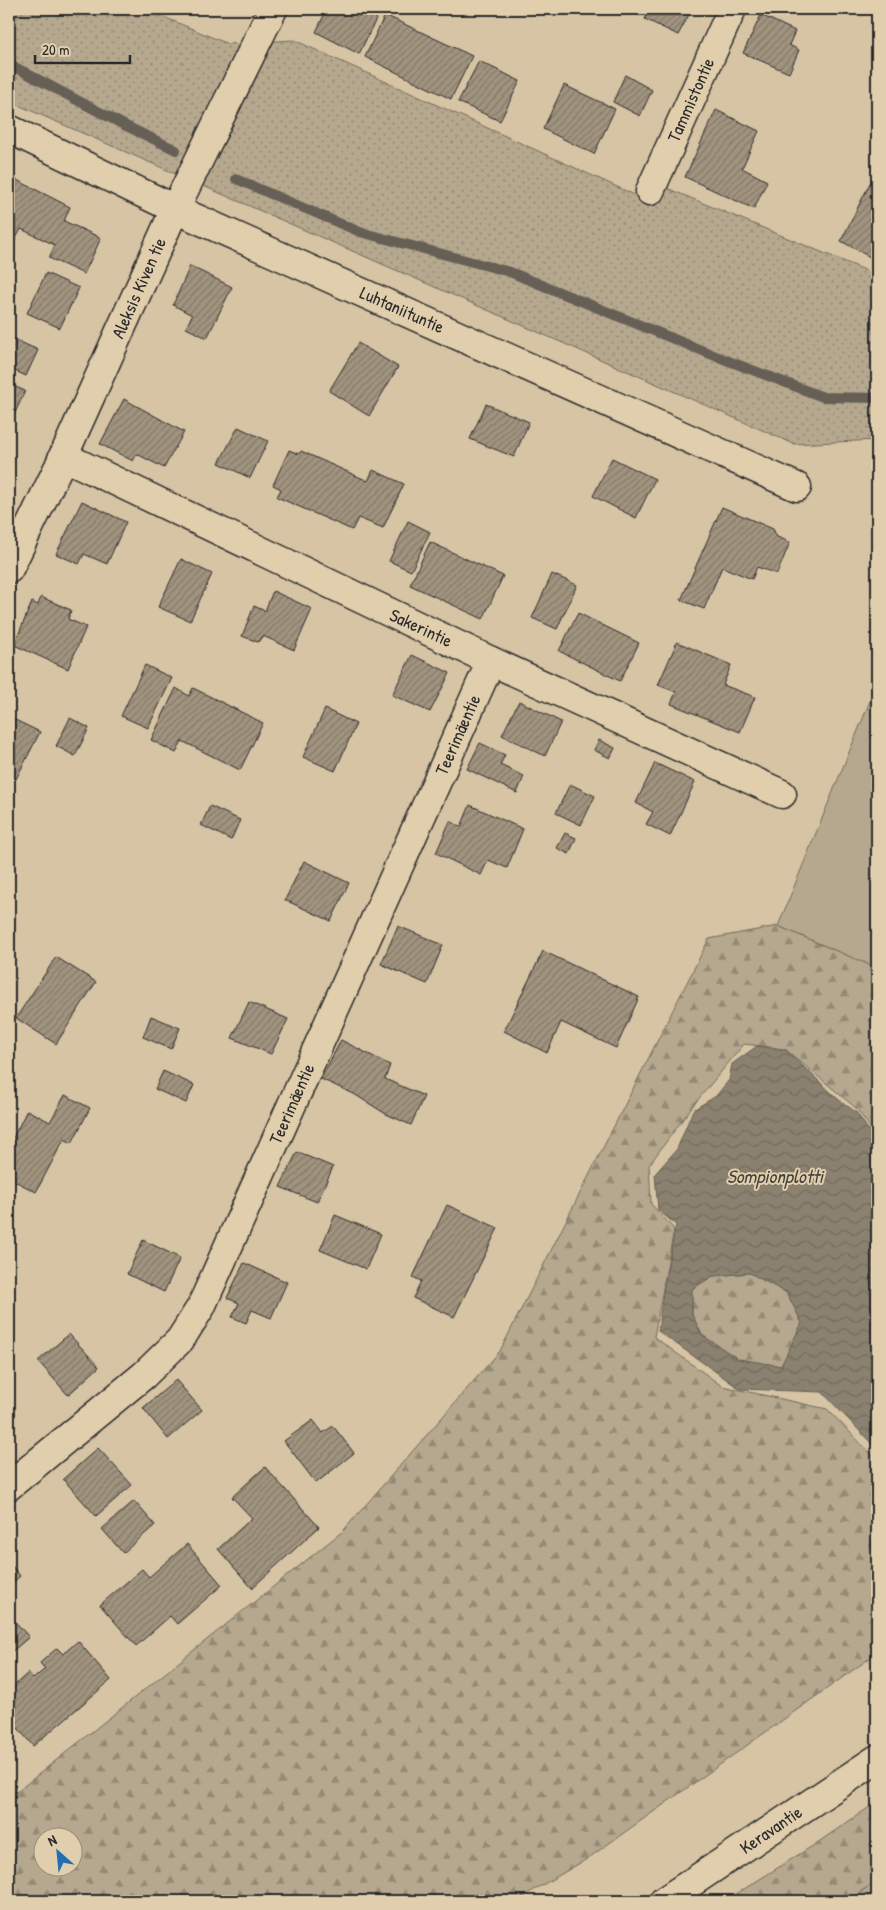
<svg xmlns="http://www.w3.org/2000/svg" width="886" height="1910" viewBox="0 0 886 1910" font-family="'Patrick Hand',sans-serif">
<defs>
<pattern id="grass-dots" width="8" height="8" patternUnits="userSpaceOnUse" patternTransform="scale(1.25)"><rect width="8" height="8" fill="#b6a88e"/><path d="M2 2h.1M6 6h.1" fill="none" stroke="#948974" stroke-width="1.8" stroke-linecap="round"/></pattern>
<pattern id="forest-firs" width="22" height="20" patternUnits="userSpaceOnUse" patternTransform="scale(1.25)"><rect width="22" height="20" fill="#b6a88e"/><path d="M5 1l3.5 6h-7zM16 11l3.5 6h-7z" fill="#948974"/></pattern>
<pattern id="water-waves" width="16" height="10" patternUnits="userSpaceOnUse" patternTransform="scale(1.25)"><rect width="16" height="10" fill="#8b816f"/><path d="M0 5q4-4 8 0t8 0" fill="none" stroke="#726a5b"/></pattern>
<pattern id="building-hatch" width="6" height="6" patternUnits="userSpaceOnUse" patternTransform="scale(1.25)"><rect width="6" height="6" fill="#a1947f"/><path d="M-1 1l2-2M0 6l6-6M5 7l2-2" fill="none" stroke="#837968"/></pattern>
</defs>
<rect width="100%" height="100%" fill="#d6c4a4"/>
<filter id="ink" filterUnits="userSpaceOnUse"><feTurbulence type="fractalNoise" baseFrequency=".02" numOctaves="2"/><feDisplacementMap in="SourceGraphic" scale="10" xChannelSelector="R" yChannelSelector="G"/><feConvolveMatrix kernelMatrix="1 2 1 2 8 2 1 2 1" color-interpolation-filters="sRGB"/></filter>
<g filter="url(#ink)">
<g fill="url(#grass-dots)" stroke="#706a5c">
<polygon points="9,9 145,9 228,44 294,40 637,196 664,187 877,275 877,440 794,444 9,101"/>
<polygon points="877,1881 877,1901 846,1901"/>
</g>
<g fill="url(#forest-firs)" stroke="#706a5c" fill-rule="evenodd">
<path d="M778 926 877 968V1137L856 1108 785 1049 744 1044 691 1108 649 1165 651 1204 674 1229 654 1337 722 1386 827 1409 877 1460V1653L587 1859 515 1901H9V1798L343 1531 500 1351 709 939ZM42 1838H72V1868H42Z"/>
<polygon points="750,1273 787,1293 802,1323 781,1366 738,1359 702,1335 692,1315 692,1289 713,1276"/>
<polygon points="877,1802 877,1881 846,1901 725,1901 814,1845"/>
</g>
<polygon fill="#b6a88e" stroke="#706a5c" points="877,684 877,968 778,926"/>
<path fill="url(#water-waves)" stroke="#655f54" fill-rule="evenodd" d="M757 1046 786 1050 839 1100 856 1112 877 1142V1449L822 1392 740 1389 658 1331 664 1285 676 1225 658 1210 655 1174 677 1149 693 1110 716 1096 729 1080 732 1064ZM750 1273 787 1293 802 1323 781 1366 738 1359 702 1335 692 1315V1289L713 1276Z"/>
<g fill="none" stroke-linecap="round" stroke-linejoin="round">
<g stroke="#655f54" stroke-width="10">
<polyline points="9,64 124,125 176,150"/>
<polyline points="236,179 360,232 510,272 713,355 823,397 877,398"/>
</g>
</g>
<g fill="url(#building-hatch)" stroke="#2b2b2b">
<polygon points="327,9 371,9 379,13 359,54 316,32"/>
<polygon points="650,9 692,9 678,35 645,19"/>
<polygon points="385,15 472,56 451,99 365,57"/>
<polygon points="761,15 795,31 789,45 799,50 789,73 743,53"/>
<polygon points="479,61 520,81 500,121 458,102"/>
<polygon points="625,75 652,90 640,116 613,102"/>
<polygon points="564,85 615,109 594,154 543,129"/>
<polygon points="716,110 759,131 742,168 767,181 754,209 685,177"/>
<polygon points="9,176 70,207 64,221 101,238 84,274 49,258 55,245 21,229 13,244 9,242"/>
<polygon points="870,183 877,187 877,261 841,241"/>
<polygon points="190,266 232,287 207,338 186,328 192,315 173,305"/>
<polygon points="46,273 79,288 60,328 27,313"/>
<polygon points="9,337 38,350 26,376 9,368"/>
<polygon points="358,343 398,367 369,416 329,391"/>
<polygon points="9,384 25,391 9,426"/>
<polygon points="124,399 184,432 164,468 137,454 133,461 100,444"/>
<polygon points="486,404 529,422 514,457 470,439"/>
<polygon points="238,427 268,441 250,478 219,463"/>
<polygon points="289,450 299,454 301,451 368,481 373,470 404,484 383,528 358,518 352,530 277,497 281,489 273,485"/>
<polygon points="612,458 655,479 636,518 593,496"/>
<polygon points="82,501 126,522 107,564 84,554 79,564 56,554"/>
<polygon points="722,507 773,529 777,537 790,542 777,574 757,567 752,579 722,567 704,609 681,600"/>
<polygon points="408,521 430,532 411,571 389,561"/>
<polygon points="430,542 503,576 483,619 410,585"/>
<polygon points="181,559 212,574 190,621 158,607"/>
<polygon points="552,574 577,585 557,629 532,618"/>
<polygon points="273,591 312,609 294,650 263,636 258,642 242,636 254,606 265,611"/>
<polygon points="41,597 71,610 68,619 86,627 68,669 14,645 32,602 38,605"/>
<polygon points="578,613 639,643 620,681 559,651"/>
<polygon points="677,642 731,665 723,685 755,697 740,732 671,704 676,692 658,685"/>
<polygon points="412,655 450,673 430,712 392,695"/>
<polygon points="145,665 172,678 148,728 121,716"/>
<polygon points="176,688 189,696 193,688 263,723 240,770 182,741 176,753 151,740"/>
<polygon points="519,701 561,722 545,756 502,735"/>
<polygon points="325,709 356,724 335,771 303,757"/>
<polygon points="9,717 40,732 16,779 9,775"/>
<polygon points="70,718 89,728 75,756 56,746"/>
<polygon points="599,740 615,748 610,758 594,750"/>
<polygon points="480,743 505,755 500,765 524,776 517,793 467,769"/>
<polygon points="655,763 695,782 670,836 646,824 653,812 636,803"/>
<polygon points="570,784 595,796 581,825 556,813"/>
<polygon points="470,805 523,829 507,868 488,860 481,875 436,853 450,821 461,827"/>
<polygon points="210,806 240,820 231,840 201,825"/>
<polygon points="565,833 576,838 569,854 557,848"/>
<polygon points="304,861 349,883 331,921 285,900"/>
<polygon points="398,926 443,945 427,984 381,964"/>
<polygon points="543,951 639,997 616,1048 561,1022 547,1053 504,1031"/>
<polygon points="56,957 96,982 56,1044 16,1018"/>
<polygon points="249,1002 288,1019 271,1054 232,1038"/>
<polygon points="151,1016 180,1028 171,1049 143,1037"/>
<polygon points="341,1040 390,1065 385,1079 424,1096 411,1125 386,1114 354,1094 321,1079"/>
<polygon points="163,1071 194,1085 186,1103 155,1089"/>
<polygon points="65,1095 90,1108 72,1143 64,1139 36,1192 9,1178 9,1146 27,1110 50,1122"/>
<polygon points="297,1152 333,1167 317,1202 280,1187"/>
<polygon points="447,1205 498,1228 454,1317 413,1298 421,1281 413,1277"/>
<polygon points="335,1215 381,1234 366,1269 320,1250"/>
<polygon points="143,1240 180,1258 164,1292 127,1274"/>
<polygon points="244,1263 287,1282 271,1318 252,1310 246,1323 232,1317 239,1303 227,1298"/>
<polygon points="69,1334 99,1367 68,1395 38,1361"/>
<polygon points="176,1380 202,1410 168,1439 143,1408"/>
<polygon points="313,1420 323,1433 333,1426 354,1453 316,1483 284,1441"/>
<polygon points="98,1448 132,1485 96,1516 63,1479"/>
<polygon points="265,1467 319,1527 252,1588 218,1549 252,1518 232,1497"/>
<polygon points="134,1501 155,1525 123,1553 102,1529"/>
<polygon points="187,1544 222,1585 177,1624 170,1616 136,1646 100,1605 142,1569 149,1577"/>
<polygon points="9,1562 20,1576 9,1586"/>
<polygon points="9,1615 29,1637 9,1654"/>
<polygon points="78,1641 111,1680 33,1746 9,1717 9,1699 13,1696 9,1690 28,1673 33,1679 45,1669 40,1663 57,1648 63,1654"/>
</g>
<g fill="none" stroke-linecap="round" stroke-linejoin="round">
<g stroke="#2b2b2b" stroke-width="31">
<g id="street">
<polyline points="650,191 732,9"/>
<polyline points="63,456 491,661 782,794"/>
<polyline points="9,569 59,466 175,209 797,487"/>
<polyline points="9,1486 144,1375 180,1340 201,1307 491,661"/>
</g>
</g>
<g stroke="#2b2b2b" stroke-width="31">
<polyline id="secondary" points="9,129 175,209 273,9"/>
</g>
<g stroke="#2b2b2b" stroke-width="31">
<polyline id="primary" points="664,1901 877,1759"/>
</g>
<use href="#street" stroke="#e1ceac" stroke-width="28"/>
<use href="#secondary" stroke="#e1ceac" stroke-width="28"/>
<use href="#primary" stroke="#e1ceac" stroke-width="28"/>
</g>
</g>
<g text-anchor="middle" stroke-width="4" stroke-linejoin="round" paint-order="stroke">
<g font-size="18" fill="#2b2b2b" stroke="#e1ceac">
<text transform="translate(691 100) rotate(-66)" y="6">Tammistontie</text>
<text transform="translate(139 288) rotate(-66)" y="6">Aleksis Kiven tie</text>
<text transform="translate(402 310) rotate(24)" y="6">Luhtaniituntie</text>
<text transform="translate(421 628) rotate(25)" y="6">Sakerintie</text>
<text transform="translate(458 735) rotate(-66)" y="6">Teerimäentie</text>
<text transform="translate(292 1104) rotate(-66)" y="6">Teerimäentie</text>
<text transform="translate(771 1830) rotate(-34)" y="6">Keravantie</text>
</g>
<g font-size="19" font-style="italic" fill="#43403c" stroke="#e1ceac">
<text x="775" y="1183">Sompionplotti</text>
</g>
</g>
<rect width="886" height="1910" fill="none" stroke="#e1ceac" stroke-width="30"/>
<rect x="15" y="15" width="856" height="1880" fill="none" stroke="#2b2b2b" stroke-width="2" filter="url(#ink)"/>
<g transform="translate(58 1852) rotate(333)"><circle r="24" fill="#e1ceac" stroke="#988d78"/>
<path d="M0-4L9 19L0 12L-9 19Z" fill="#1f6fb2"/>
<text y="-8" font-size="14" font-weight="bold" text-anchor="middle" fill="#2b2b2b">N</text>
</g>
<path d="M35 55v8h95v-8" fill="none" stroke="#2b2b2b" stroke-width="2.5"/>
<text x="42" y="55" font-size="15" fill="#2b2b2b" stroke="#e1ceac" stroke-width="4" paint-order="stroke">20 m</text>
</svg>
